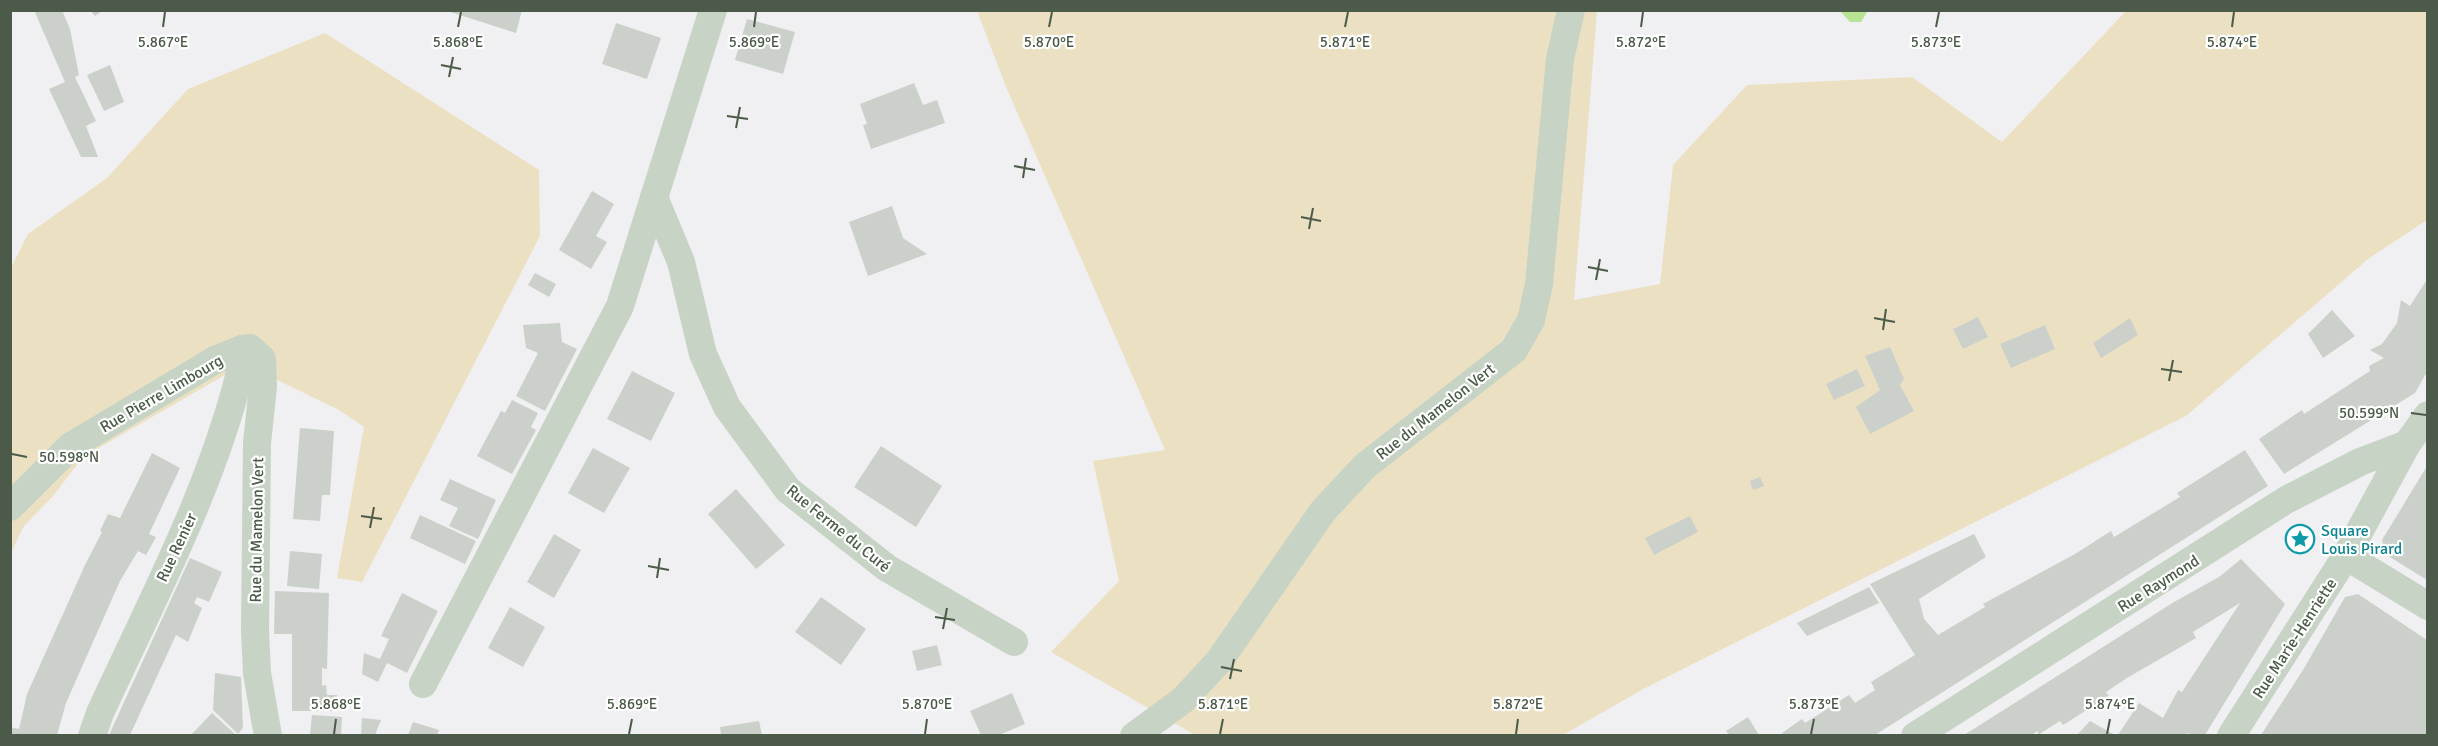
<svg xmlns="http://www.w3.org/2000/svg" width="2438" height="746" viewBox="0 0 2438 746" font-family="Signika,sans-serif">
<rect width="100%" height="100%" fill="#f0eff2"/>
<g fill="#ebe1c2">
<polygon points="977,11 1597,11 1574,300 1660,284 1673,165 1747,85 1912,77 2002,142 2126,11 2427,11 2427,220 2368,259 2186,416 1645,688 1563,735 1195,735 1051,652 1119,581 1093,461 1165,450 1006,87"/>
<polygon points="325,33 539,170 540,236 362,582 337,578 364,427 339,410 244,364 83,457 53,496 24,526 11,552 11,268 28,234 107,178 188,89"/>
</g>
<polygon fill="#b6e493" points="1840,11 1866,11 1867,12 1861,22 1850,22"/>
<g fill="#cbd1ca">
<polygon points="34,10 62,10 70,29 79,75 75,77 96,121 86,126 98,157 81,157 49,89 65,82"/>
<polygon points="90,10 103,10 95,16"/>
<polygon points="444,10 522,10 516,33"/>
<polygon points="747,19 795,32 783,74 735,60"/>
<polygon points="616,23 661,38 647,79 602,64"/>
<polygon points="110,65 124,102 104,111 87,75"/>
<polygon points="914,83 923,105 937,100 945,123 871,149 863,125 867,124 860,104"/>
<polygon points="592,191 614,204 596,236 607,242 591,269 559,250"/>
<polygon points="892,206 903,238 927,254 868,276 849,222"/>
<polygon points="535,273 556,284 549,297 528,285"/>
<polygon points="2426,281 2427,282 2427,372 2415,393 2284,474 2259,439 2302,410 2304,414 2370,371 2369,366 2384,358 2370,350 2382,344 2397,323 2401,300 2410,306"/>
<polygon points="2332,310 2355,336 2323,358 2308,334"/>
<polygon points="1978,317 1988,337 1963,349 1953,329"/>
<polygon points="2130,318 2138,335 2101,358 2093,343"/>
<polygon points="560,323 562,342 577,349 545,411 516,396 538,353 526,348 523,325"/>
<polygon points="2045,325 2055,349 2011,368 2000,344"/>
<polygon points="1890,347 1904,379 1900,385 1914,411 1870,434 1856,407 1880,390 1865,356"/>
<polygon points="1857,369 1865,386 1834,400 1826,384"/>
<polygon points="632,371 675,393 651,441 607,419"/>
<polygon points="512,400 538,413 531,427 536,430 512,474 477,456 501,411 505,413"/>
<polygon points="300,428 334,431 330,495 322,495 320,521 293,519"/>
<polygon points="881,446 942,486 916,527 854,487"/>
<polygon points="593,448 630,468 604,513 568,493"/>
<polygon points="2245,450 2268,486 1875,735 1783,735 1782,733 1802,719 1805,723 1849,695 1855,703 1875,690 1871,682 1915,655 1870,584 1974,534 1986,557 1919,599 1924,619 1938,635 1985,607 1983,604 2075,554 2111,531 2114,537 2180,497 2177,493"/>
<polygon points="152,453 180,468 149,534 156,537 146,555 138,551 120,581 66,703 57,735 10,735 10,727 19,729 27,694 85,565 102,532 100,531 108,514 120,518"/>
<polygon points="2427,466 2427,580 2385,554 2382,540"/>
<polygon points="1760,477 1764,486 1753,490 1750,481"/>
<polygon points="450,479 496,500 478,539 449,526 458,508 440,500"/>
<polygon points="736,489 785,545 756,569 708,514"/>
<polygon points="420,515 476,541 465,564 410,538"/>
<polygon points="1690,516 1698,532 1654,555 1645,538"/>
<polygon points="554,534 581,550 554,598 527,582"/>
<polygon points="290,551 322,554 319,589 287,586"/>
<polygon points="190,558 222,572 209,602 197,597 194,603 202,608 188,642 176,635 130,735 109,735"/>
<polygon points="2241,559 2285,604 2205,735 2192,735 2187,733 2185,735 2118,735 2139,703 2163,718 2178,690 2182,692 2240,603 2193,632 2196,638 2127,678 2106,692 2109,696 2063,725 2060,721 2038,735 2038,731 2031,735 1964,735 2174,602 2219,577"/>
<polygon points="1869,587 1879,603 1807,636 1797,623"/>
<polygon points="275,591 329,593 327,669 322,668 322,686 326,685 327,695 337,695 336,711 292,711 292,634 274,634"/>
<polygon points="402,593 438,611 407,673 387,663 378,682 362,674 364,653 380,659 389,639 381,636"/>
<polygon points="2358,594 2427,640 2427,735 2261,735 2303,670 2345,597"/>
<polygon points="821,597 866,629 841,665 795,632"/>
<polygon points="510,607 545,627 523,667 488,648"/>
<polygon points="937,645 942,665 917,671 912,651"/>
<polygon points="215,673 241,677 243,728 238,734 213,710"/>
<polygon points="1012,693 1025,724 999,735 981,735 970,711"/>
<polygon points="212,713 236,735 191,735"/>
<polygon points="312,715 342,717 341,735 310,734"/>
<polygon points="1748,717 1759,735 1729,735 1726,731"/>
<polygon points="362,718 381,720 375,735 361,735"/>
<polygon points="759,721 762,735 721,735 720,727"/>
<polygon points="2090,721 2115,735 2077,735"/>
<polygon points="413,722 439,730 437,735 408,735"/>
</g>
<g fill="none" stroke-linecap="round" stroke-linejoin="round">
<g stroke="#c7d3c4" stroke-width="28">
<polyline points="654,197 681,262 703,354 727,407 788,490 887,568 1014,642"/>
<polyline points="10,507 71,446 215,360 242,349 250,348 262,359 263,387 257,443 255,631 257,673 268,736"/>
<polyline points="2346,556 2428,606"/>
<polyline points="423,684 620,306 713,10"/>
<path d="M92 736 100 713C151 602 210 492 240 373L238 362 232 354"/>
<polyline points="1134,736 1183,700 1219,661 1323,511 1365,466 1514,350 1531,320 1539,284 1560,59 1571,10"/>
<polyline points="1915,736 2286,500 2360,462 2407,444"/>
<polyline points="2231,736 2346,556 2407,444 2428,415"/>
</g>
</g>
<path fill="none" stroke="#4c5b49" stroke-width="2" d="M163 27 165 12M458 27 461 12M754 27 756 12M1049 27 1052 12M1345 27 1348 12M1641 27 1643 12M1936 27 1939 12M2232 27 2234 12M441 65 461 69M449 77 453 57M727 116 748 119M736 128 740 107M1014 166 1035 170M1023 178 1026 158M1301 217 1321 221M1309 229 1313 208M1588 267 1608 271M1596 280 1600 259M1874 318 1895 322M1883 330 1886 309M2161 369 2182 372M2169 381 2173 360M2411 413 2426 415M12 454 27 457M361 516 382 519M370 528 374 507M648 566 669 570M657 578 660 558M935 617 955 620M943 629 947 608M1221 667 1242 671M1230 679 1234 659M334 734 336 719M629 734 632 719M925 734 927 719M1220 734 1223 719M1516 734 1518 719M1811 734 1814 719M2107 734 2110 719"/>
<defs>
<g id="sight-ring" transform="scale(1.5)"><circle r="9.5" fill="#fff" stroke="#0f9aa8" stroke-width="1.5"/><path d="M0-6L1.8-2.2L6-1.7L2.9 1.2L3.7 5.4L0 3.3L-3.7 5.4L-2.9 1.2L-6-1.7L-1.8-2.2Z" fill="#0f9aa8"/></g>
</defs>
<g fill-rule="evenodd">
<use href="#sight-ring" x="2300" y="539"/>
</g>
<g text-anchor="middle" stroke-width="4.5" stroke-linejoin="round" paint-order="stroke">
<g font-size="16" fill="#4c5b49" stroke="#fff">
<text transform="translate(161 393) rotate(-30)" y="6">Rue Pierre Limbourg</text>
<text transform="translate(1435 411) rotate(-38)" y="6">Rue du Mamelon Vert</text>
<text transform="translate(839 528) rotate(39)" y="6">Rue Ferme du Curé</text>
<text transform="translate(256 530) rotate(-89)" y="6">Rue du Mamelon Vert</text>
<text transform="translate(176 547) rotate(-65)" y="6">Rue Renier</text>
<text transform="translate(2158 583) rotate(-32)" y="6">Rue Raymond</text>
<text transform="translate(2294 638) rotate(-57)" y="6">Rue Marie-Henriette</text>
</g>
<g font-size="16" fill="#0d838f" stroke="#fff" text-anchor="start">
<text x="2321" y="536">Square<tspan x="2321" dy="18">Louis Pirard</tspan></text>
</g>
</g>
<g font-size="15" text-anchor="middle" fill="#4c5b49" stroke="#fff" stroke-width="4.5" stroke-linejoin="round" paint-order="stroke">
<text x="163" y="47">5.867°E</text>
<text x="458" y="47">5.868°E</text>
<text x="754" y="47">5.869°E</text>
<text x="1049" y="47">5.870°E</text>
<text x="1345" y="47">5.871°E</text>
<text x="1641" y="47">5.872°E</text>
<text x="1936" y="47">5.873°E</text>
<text x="2232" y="47">5.874°E</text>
<text x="2369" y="418">50.599°N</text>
<text x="69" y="462">50.598°N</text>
<text x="336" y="709">5.868°E</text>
<text x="632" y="709">5.869°E</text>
<text x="927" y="709">5.870°E</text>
<text x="1223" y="709">5.871°E</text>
<text x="1518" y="709">5.872°E</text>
<text x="1814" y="709">5.873°E</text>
<text x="2110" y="709">5.874°E</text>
</g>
<rect width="2438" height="746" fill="none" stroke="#4c5b49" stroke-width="24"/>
</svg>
